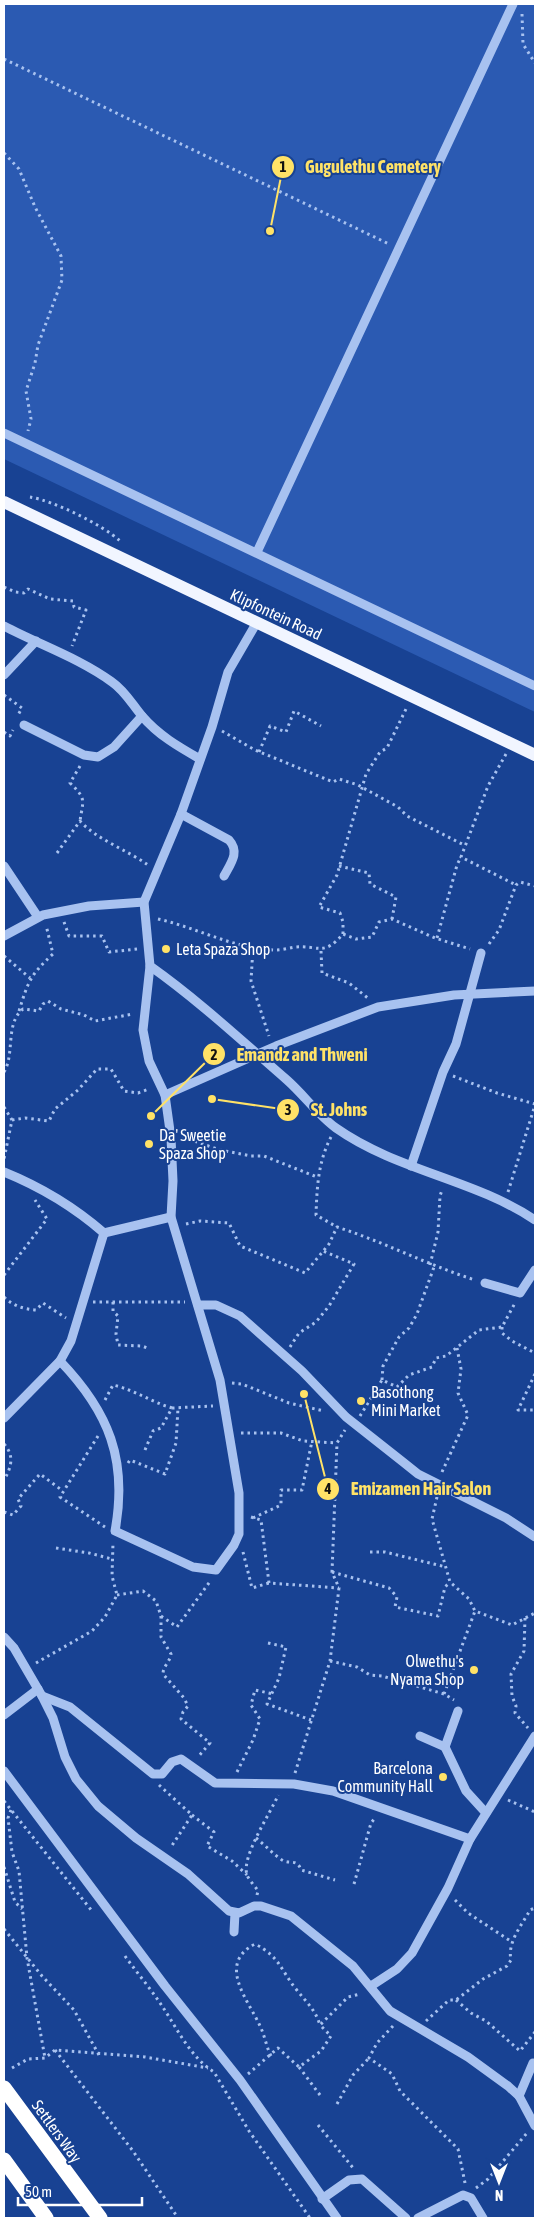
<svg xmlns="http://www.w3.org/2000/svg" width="539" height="2222" viewBox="0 0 539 2222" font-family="'Asap Condensed',sans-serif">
<rect width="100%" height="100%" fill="#184293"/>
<polygon fill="#2b5ab2" points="4,4 535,4 535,712 4,459"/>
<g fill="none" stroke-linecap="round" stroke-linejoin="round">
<g stroke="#a8c2f0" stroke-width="3" stroke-dasharray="2.5 4" stroke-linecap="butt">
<polyline points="522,14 523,44 535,63"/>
<polyline points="4,59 389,244"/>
<polyline points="4,153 19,169 35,207 61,256 62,280 38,345 35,363 26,391 31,419 28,431"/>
<path d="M30 497C54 501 103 525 120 541"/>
<polyline points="4,587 15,592 24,593 28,589 50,599 73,601 74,607 86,610 72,646"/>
<polyline points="4,695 22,708 18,715"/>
<polyline points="222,731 255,750 333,782 339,779 358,785 398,807 407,816 464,845"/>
<polyline points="4,732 10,736 13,730"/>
<polyline points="259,752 270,726 286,732 294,711 321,726"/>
<polyline points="506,754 488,786 461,857 516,885"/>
<path d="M80 766 70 783C87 799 83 800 80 821"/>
<path d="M57 853 80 821C96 839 127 850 148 865"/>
<polyline points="339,866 369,873 370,884 396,897 392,919"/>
<path d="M158 919C198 928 234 949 276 950 282 950 289 948 295 947 319 945 323 957 343 934L356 939 372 937 379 922 392 919 435 938 470 949"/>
<polyline points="64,922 69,936 102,936 109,952 137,949"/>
<polyline points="343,934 343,922 340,913 319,907 337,875 366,774 380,752 387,748 406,709"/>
<polyline points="437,938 457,865 461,857"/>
<polyline points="489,944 499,930 516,885 520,882 535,886"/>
<polyline points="253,947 251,981 269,1036"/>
<polyline points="321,951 322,973 349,983 369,999"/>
<polyline points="4,956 30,978"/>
<path d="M19 1011C28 982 30 975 53 954L46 925"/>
<path d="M4 1072C15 1054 5 1023 23 1009L39 1011 43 1004 48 1001 61 1009 84 1015 95 1021 133 1014"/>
<polyline points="453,1076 497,1093 535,1104"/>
<polyline points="4,1107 12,1120 4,1159"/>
<polyline points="12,1120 25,1118 49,1121 55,1109 78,1090 97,1069 111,1069 124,1091 138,1093 149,1089"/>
<path d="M331 1137C318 1162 317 1187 316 1215L337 1227"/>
<polyline points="182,1139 194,1141 220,1150 251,1156 264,1156 317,1177"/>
<polyline points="508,1192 535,1105"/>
<path d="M186 1224 200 1221 229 1223 240 1246 305 1273 329 1244 337 1227C384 1242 428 1265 475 1280"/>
<polyline points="430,1265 438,1232 440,1196 442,1190"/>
<polyline points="4,1275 47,1219 35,1200"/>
<path d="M4 1297C13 1306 24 1309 36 1310L43 1303 66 1318"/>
<polyline points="93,1302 185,1302"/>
<polyline points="113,1302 113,1311 118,1316 116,1334 118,1345 142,1346 150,1349"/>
<polyline points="502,1327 502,1333 512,1341 535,1353"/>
<polyline points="290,1347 299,1333 316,1322 329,1306 354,1264 323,1251"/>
<polyline points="535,1374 518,1410 535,1410"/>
<polyline points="382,1380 383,1366 399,1337 409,1328 417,1314 434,1267"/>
<polyline points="232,1383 242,1384 289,1403 324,1411"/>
<path d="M105 1400 113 1385C135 1390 151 1402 172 1408"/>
<polyline points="360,1416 382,1380 397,1387 409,1375 432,1367 436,1358 446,1356 479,1330 502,1327 515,1303"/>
<polyline points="241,1433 281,1433 303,1441 337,1443"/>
<polyline points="98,1436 60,1497 105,1527"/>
<path d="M4 1444C15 1456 11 1468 4 1480"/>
<polyline points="145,1450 153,1431 161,1428 172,1408 213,1406"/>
<polyline points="128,1463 130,1460 165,1474 176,1443 178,1408"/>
<polyline points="442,1472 468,1415 458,1393 461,1369 457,1348"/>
<polyline points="437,1497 432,1519 450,1582 469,1599 475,1611 512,1625 535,1613"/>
<polyline points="4,1512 13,1515 21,1506 18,1499 40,1474 63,1491"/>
<polyline points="251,1517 261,1520 269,1583 339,1588"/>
<polyline points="253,1518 281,1505 281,1490 302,1490 312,1441"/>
<polyline points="56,1548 89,1553 112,1559"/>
<polyline points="243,1552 252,1588 269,1583"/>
<polyline points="370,1552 385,1552 446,1567"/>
<polyline points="332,1572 389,1588 397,1597 395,1607 438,1616 445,1587 450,1582"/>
<polyline points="117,1595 143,1591 156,1601 161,1616 177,1627 211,1580"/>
<path d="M161 1616V1637L171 1654C170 1662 163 1666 163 1674L184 1698 188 1706 183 1712 181 1719 210 1743 198 1757"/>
<polyline points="525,1618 524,1651 511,1674 512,1696 516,1706 515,1713 528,1728"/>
<polyline points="268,1643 286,1647 279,1678 267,1704 311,1720"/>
<polyline points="330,1661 357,1667 370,1675 382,1676 444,1694 454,1700"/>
<polyline points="36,1663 92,1631 105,1617 117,1595 112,1576 113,1543"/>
<polyline points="444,1694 475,1611"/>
<polyline points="237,1772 253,1740 260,1719 251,1705 255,1690 273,1694"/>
<polyline points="295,1773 330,1661 339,1588 332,1572 337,1443 345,1430"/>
<polyline points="159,1785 192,1815 171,1847"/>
<polyline points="508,1800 535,1812"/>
<polyline points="4,1801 92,1911"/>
<polyline points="11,1810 8,1818 12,1852 19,1871 27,1958 45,2058"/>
<polyline points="192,1815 214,1832 207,1846 232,1861 247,1875"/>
<path d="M256 1838C265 1845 273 1854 282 1860 290 1865 297 1858 301 1870L335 1880"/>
<polyline points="4,1867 15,1902 22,1909"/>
<polyline points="354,1884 371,1823 375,1818"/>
<path d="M257 1895 258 1891C255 1886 249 1880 247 1875 241 1856 271 1813 278 1795"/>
<polyline points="455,1900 468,1913 512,1942"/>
<polyline points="4,1929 42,1976 74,2010 99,2055"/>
<path d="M125 1956C137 1973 151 1989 162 2006 177 2028 190 2057 214 2072L249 2131 310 2218"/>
<polyline points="456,2000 471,2013 486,2021 520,2051 535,2032"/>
<path d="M426 2021 449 2000H456L483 1979 507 1966 511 1960C507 1942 522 1925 530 1910L535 1908"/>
<polyline points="393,2026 377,2043 369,2058 392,2074 400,2091 458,2149 465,2183"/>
<polyline points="55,2050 133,2151 178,2218"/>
<path d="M271 2056C266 2046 265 2036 260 2026 249 2001 216 1964 255 1944 280 1957 280 1969 296 1989 306 2002 315 2009 320 2025"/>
<polyline points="299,2067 320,2095"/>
<polyline points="12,2068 28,2059 45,2058 55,2050 145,2057 208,2068"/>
<polyline points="248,2074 278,2048 299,2067 321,2051 331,2036 320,2025 348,1997 360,1994"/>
<polyline points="337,2104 353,2075 369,2058"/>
<polyline points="318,2125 354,2169"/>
<polyline points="476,2188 488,2179 527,2133"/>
</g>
<g stroke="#a8c2f0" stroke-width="9">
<polyline points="4,433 535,686"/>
<polyline points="257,552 513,4"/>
<path d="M257 622 228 672 212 727 181 814 144 902 150 966C198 1000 242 1041 287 1080 304 1095 318 1115 336 1128 397 1171 474 1179 535 1220"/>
<path d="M4 626C40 645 79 658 112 682 125 691 132 704 142 716 158 735 179 747 200 759"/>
<polyline points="4,675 36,641"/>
<polyline points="24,725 84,755 98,757 114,747 142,716"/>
<path d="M181 814 229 840C240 852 231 863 224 876"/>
<polyline points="4,866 38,917"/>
<polyline points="4,936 43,915 89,906 144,902"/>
<polyline points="165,1095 276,1046 378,1007 454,995 535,991"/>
<polyline points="411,1166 443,1072 456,1044 481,953"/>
<path d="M4 1172C41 1187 73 1206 104 1233"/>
<polyline points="104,1233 171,1217"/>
<polyline points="485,1283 520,1293 535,1270"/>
<polyline points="198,1305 216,1305 240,1316 302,1371 346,1417 403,1462 418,1474 506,1518 535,1537"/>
<path d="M60 1361C109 1412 128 1460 115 1531L193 1567 216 1570 234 1545 239 1534V1493L220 1380 171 1217 173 1181 171 1138 165 1095 149 1061 143 1030 150 966"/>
<polyline points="4,1418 60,1361 71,1341 104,1233"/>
<polyline points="4,1637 14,1648 42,1696 53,1718 65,1757 76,1779 98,1806 136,1838 188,1874 229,1911 239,1913 254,1906 261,1906 291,1916 353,1966 390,2011 468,2057 508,2086 519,2096 535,2126"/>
<polyline points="42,1696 70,1707 153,1774 162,1774 172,1762 181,1759 215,1783 294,1784 333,1791 470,1839"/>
<polyline points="458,1711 445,1747 466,1791 486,1813"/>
<polyline points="4,1715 38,1689"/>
<polyline points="420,1736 445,1747"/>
<polyline points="4,1771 165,1986 240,2080 337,2218"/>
<polyline points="234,1932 235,1913"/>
<polyline points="371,1986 397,1969 412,1953 448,1888 470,1839 535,1736"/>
<polyline points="519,2096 533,2063"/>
<polyline points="322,2199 349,2180 362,2179 406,2218"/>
<polyline points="418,2218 463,2195 471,2198 483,2218"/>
</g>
<polyline stroke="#f1f5ff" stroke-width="12" points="4,502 535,755"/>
<g stroke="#fff" stroke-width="15">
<polyline points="4,2088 100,2218"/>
<polyline points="4,2160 46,2218"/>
</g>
</g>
<g fill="#ffe267" stroke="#184293" stroke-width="2">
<circle cx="166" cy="949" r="5"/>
<circle cx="149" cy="1144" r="5"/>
<circle cx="361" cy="1401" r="5"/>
<circle cx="474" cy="1670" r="5"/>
<circle cx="443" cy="1777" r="5"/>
</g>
<g text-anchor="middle" stroke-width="4" stroke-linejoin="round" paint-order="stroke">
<g font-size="16" fill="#fff" stroke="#184293">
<text transform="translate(276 614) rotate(25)" y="6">Klipfontein Road</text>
<text transform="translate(57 2131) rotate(54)" y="6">Settlers Way</text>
</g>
<g font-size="16" fill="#fff" stroke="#184293" text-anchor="start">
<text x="176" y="955">Leta Spaza Shop</text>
<text x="159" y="1141">Da' Sweetie<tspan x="159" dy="18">Spaza Shop</tspan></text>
<text x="371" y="1398">Basothong<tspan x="371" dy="18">Mini Market</tspan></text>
<text x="464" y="1667" text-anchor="end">Olwethu's<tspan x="464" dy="18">Nyama Shop</tspan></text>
<text x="433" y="1774" text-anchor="end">Barcelona<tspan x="433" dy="18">Community Hall</tspan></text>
</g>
</g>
<path fill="none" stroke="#ffe267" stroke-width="2" d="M270 231L283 167M151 1116L214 1054M212 1099L288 1110M304 1394L328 1489"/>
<g fill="#ffe267" stroke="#184293" stroke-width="2">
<circle cx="270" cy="231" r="5"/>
<circle cx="151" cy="1116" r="5"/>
<circle cx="212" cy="1099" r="5"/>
<circle cx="304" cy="1394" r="5"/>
<circle cx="283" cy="167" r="12"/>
<circle cx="214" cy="1054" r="12"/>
<circle cx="288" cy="1110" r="12"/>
<circle cx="328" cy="1489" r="12"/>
</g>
<g font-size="15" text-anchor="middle" font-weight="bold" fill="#111">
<text x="283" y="172">1</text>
<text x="214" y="1060">2</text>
<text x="288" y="1115">3</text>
<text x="328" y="1494">4</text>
</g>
<g font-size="18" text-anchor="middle" font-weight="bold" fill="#ffe267" stroke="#184293" stroke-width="4" stroke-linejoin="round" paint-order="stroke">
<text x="373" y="173">Gugulethu Cemetery</text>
<text x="302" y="1061">Emandz and Thweni</text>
<text x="339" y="1116">St. Johns</text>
<text x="421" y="1495">Emizamen Hair Salon</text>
</g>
<rect width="539" height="2222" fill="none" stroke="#ffffff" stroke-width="10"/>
<g transform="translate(499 2182) rotate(180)" stroke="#184293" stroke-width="4" paint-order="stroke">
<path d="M0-4L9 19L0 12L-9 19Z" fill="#ffffff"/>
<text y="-8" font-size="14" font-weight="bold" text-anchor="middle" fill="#ffffff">N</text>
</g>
<path d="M18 2197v8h124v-8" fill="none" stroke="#ffffff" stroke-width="2.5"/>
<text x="25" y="2197" font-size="15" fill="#ffffff" stroke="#184293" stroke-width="4" paint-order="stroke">50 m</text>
</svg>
